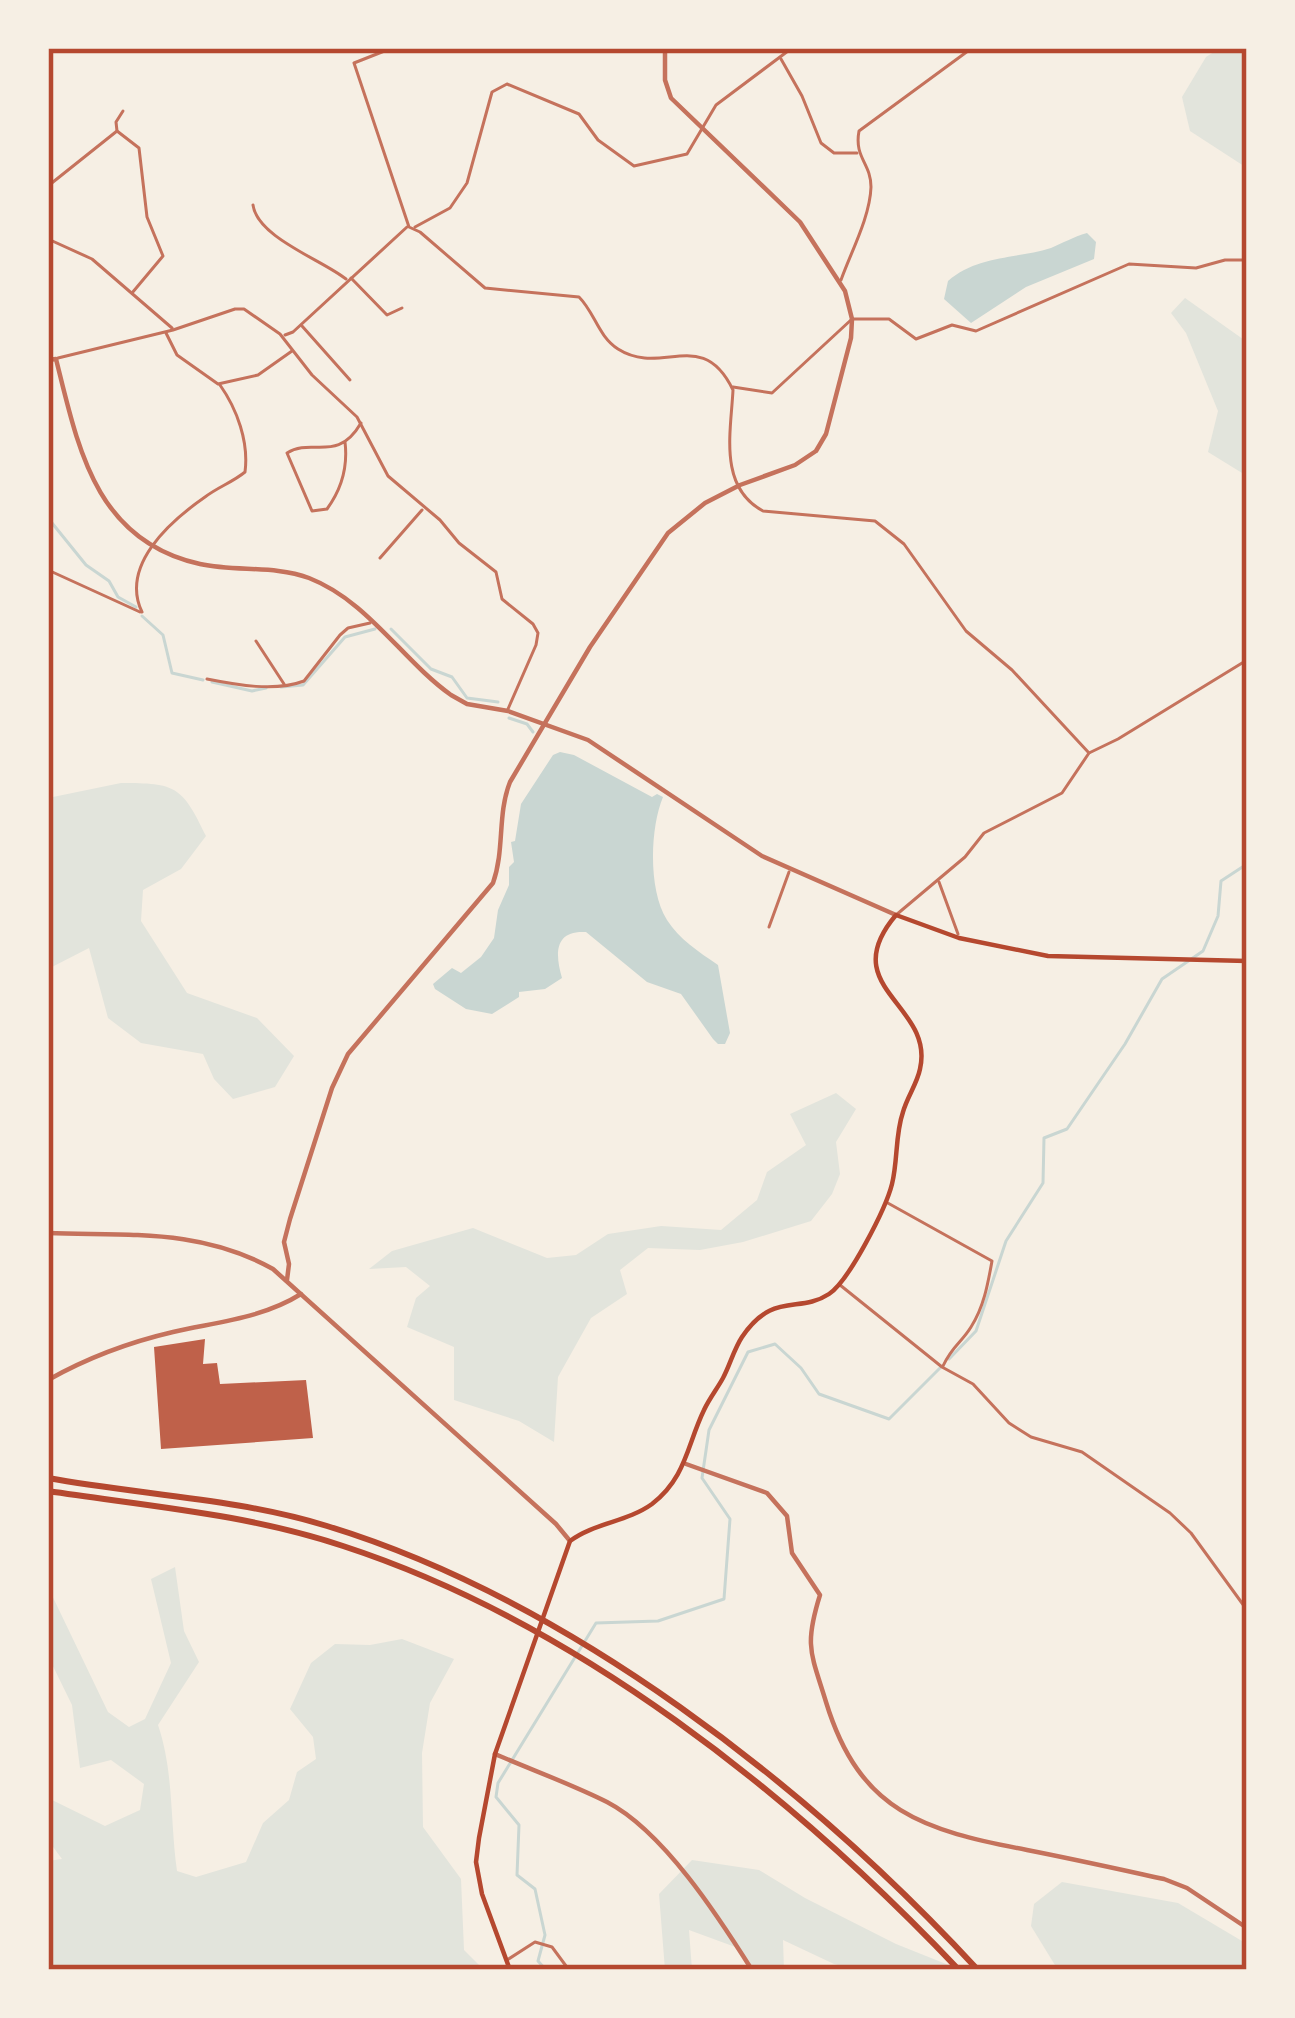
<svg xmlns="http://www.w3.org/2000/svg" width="1295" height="2018" viewBox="0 0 1295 2018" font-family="Spectral,serif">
<rect width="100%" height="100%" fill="#f6efe4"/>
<g fill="#e2e4dc">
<polygon points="1220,48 1247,48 1247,168 1190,131 1182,97 1206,57"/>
<polygon points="1185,298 1247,342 1247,476 1208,452 1218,411 1186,333 1171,313"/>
<path d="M121 783C176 783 182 786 206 836L181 869 143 890 141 921 187 993 257 1018 294 1056 275 1087 233 1099 214 1079 203 1054 141 1043 108 1018 89 948 48 969V798Z"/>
<polygon points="836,1093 856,1109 836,1142 840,1174 832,1194 811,1221 743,1242 700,1250 648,1248 620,1270 627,1294 591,1318 558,1377 554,1442 519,1421 454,1400 454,1347 407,1327 416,1298 430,1286 406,1267 369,1269 392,1251 473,1228 547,1258 576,1255 608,1234 661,1226 721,1230 757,1200 767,1172 806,1145 790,1114"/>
<path d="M175 1567 184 1631 199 1662 158 1725C174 1772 170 1822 177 1871L196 1877 246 1862 263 1823 289 1800 297 1772 316 1759 313 1737 290 1709 311 1663 335 1644 370 1645 402 1639 454 1659 430 1703 422 1753 423 1827 461 1879 464 1950 484 1970H48V1861L62 1859 48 1840V1798L105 1826 140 1810 144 1784 111 1760 80 1768 72 1705 48 1656V1587L108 1712 129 1727 145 1719 171 1663 151 1579Z"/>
<polygon points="692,1860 759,1870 805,1898 896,1944 961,1970 858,1970 834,1964 783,1940 784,1970 751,1970 738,1948 689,1930 692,1970 665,1970 659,1894"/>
<polygon points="1062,1882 1178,1903 1247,1944 1247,1970 1058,1970 1031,1926 1034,1904"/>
</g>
<g fill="#c9d6d2">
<path d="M1087 233 1096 242 1094 259 1026 287 971 323 944 299 948 281C978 255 1016 259 1051 248 1063 243 1073 237 1087 233Z"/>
<path d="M560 752 574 755 652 797 657 794 663 797C650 828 648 890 667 920 679 939 699 952 718 965L730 1033 725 1044H718L713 1039 681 994 647 982 586 932C554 930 555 954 562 978L545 989 519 992V997L492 1014 466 1009 435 989 433 984 452 968 461 973 481 957 494 938 498 910 509 885V867L514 862 511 842 515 841 521 804 553 755Z"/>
</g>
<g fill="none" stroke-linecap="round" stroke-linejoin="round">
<g stroke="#c9d6d2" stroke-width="3">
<polyline points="48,518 86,565 109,581 118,597 136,607"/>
<polyline points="142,616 163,635 172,673 203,680"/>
<polyline points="391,629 431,669 452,677 467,698 498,702"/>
<polyline points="212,682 252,691 266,688"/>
<polyline points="281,687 303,685 345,637 375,629"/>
<polyline points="509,718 527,724 533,732"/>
<polyline points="949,1359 976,1331 1006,1241 1043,1183 1044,1138 1067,1129 1125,1044 1162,979 1203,951 1218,916 1221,881 1247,864"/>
<polyline points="546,1970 538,1961 545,1935 535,1889 517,1875 519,1825 496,1797 498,1783 596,1623 658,1621 724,1599 730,1519 702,1478 709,1430 748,1352 775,1344 801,1368 819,1394 889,1419 942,1366"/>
</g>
</g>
<polygon fill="#bf614a" points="205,1339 203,1364 217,1363 220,1384 306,1380 313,1438 161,1449 154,1347"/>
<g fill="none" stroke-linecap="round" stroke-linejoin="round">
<g stroke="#c5725c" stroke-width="3">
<path d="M387 50 354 63 409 227 420 232 485 288 579 297C595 313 598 336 618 349 662 377 702 326 733 390 731 431 718 487 763 511L875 521 904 544 966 631 1012 670 1089 753"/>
<polyline points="781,59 802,96 821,143 834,153 857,153"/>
<polyline points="117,131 139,148 147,217 163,256 132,293"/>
<polyline points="48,186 117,131 116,122 123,111"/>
<path d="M253 205C257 237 322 260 346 279"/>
<polyline points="415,227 450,208 467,183 492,92 507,84 579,114 598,140 634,166 687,154 716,105 792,48"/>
<polyline points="48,239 92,259 172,328"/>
<polyline points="351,278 387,315 402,308"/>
<path d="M841 280C851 252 870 217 871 187 871 163 854 158 859 131L972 48"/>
<polyline points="302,326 350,380"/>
<polyline points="166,333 177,355 218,384 258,375 292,351"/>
<polyline points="285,335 293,332 407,227"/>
<polyline points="58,358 173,330 235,309 244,309 280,334 312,375 357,417 388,476 440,520 459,543 496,572 502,599 533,624 538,633 536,645 508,709"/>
<polyline points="733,387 772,393 852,319 889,319 916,339 952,325 976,331 1129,264 1196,268 1225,260 1247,260"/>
<path d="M345 442C348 467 341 490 327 509L312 511 287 453C312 437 337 464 361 423"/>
<polyline points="380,558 422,510"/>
<polyline points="48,570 140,612"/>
<path d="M142 612C120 566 169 522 205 497 218 487 233 482 245 472 249 442 237 409 220 385"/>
<polyline points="256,641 284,684"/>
<path d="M207 679C237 685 275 692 304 681L340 635 348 628 370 623"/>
<polyline points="939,882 958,934"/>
<polyline points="896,915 965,857 984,833 1062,793 1089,753 1118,739 1247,660"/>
<polyline points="769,927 789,872"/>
<path d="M886 1202 992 1261C988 1283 984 1307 971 1327 962 1342 952 1346 943 1366"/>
<polyline points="840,1285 942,1367 973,1384 1009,1423 1031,1437 1082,1452 1170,1513 1191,1533 1247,1610"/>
<polyline points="507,1960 535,1942 552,1947 569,1970"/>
</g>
<g stroke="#c5725c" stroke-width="4.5">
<path d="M48 360 56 359C78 447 95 541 200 564 236 572 274 565 309 578 368 601 402 660 451 695L467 704 508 711 588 740 762 856 896 915"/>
<path d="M48 1233C128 1236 200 1228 273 1269L556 1524 570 1541"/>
<path d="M287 1280 289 1264 284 1242 290 1219 332 1088 348 1054 493 883C505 849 497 815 510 782L590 647 668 533 705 503 740 485 795 465 816 451 826 434 851 338 852 319 845 291 800 222 671 98 665 80V48"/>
<path d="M48 1380C87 1358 130 1342 173 1332 217 1322 263 1318 301 1294"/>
<path d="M686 1464 767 1493 787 1516 792 1553 820 1595C804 1646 811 1653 826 1702 860 1813 924 1830 1027 1850 1073 1859 1118 1869 1164 1879L1187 1888 1247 1928"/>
<path d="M495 1754C532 1770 571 1784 607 1802 663 1831 718 1916 752 1970"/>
</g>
<path stroke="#b5482f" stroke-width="4.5" d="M510 1970 482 1894 476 1862 479 1838 495 1754 570 1541C594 1523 627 1522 652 1504 686 1478 687 1445 704 1410 709 1399 717 1389 723 1378 730 1365 734 1349 742 1337 773 1291 799 1314 829 1294 849 1281 886 1208 892 1184 898 1160 895 1135 903 1112 907 1097 917 1084 920 1069 935 1004 834 988 896 915L959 938 1048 956 1247 961"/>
<g stroke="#b5482f" stroke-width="6">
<path d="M48 1478C141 1495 236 1498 327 1526 569 1600 808 1786 978 1970"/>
<path d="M48 1491C147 1506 247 1514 343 1546 576 1622 792 1794 959 1970"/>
</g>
</g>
<rect width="1295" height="2018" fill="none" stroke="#f6efe4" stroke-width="102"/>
<rect x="51" y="51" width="1193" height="1916" fill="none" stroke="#b5482f" stroke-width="4.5"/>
</svg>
